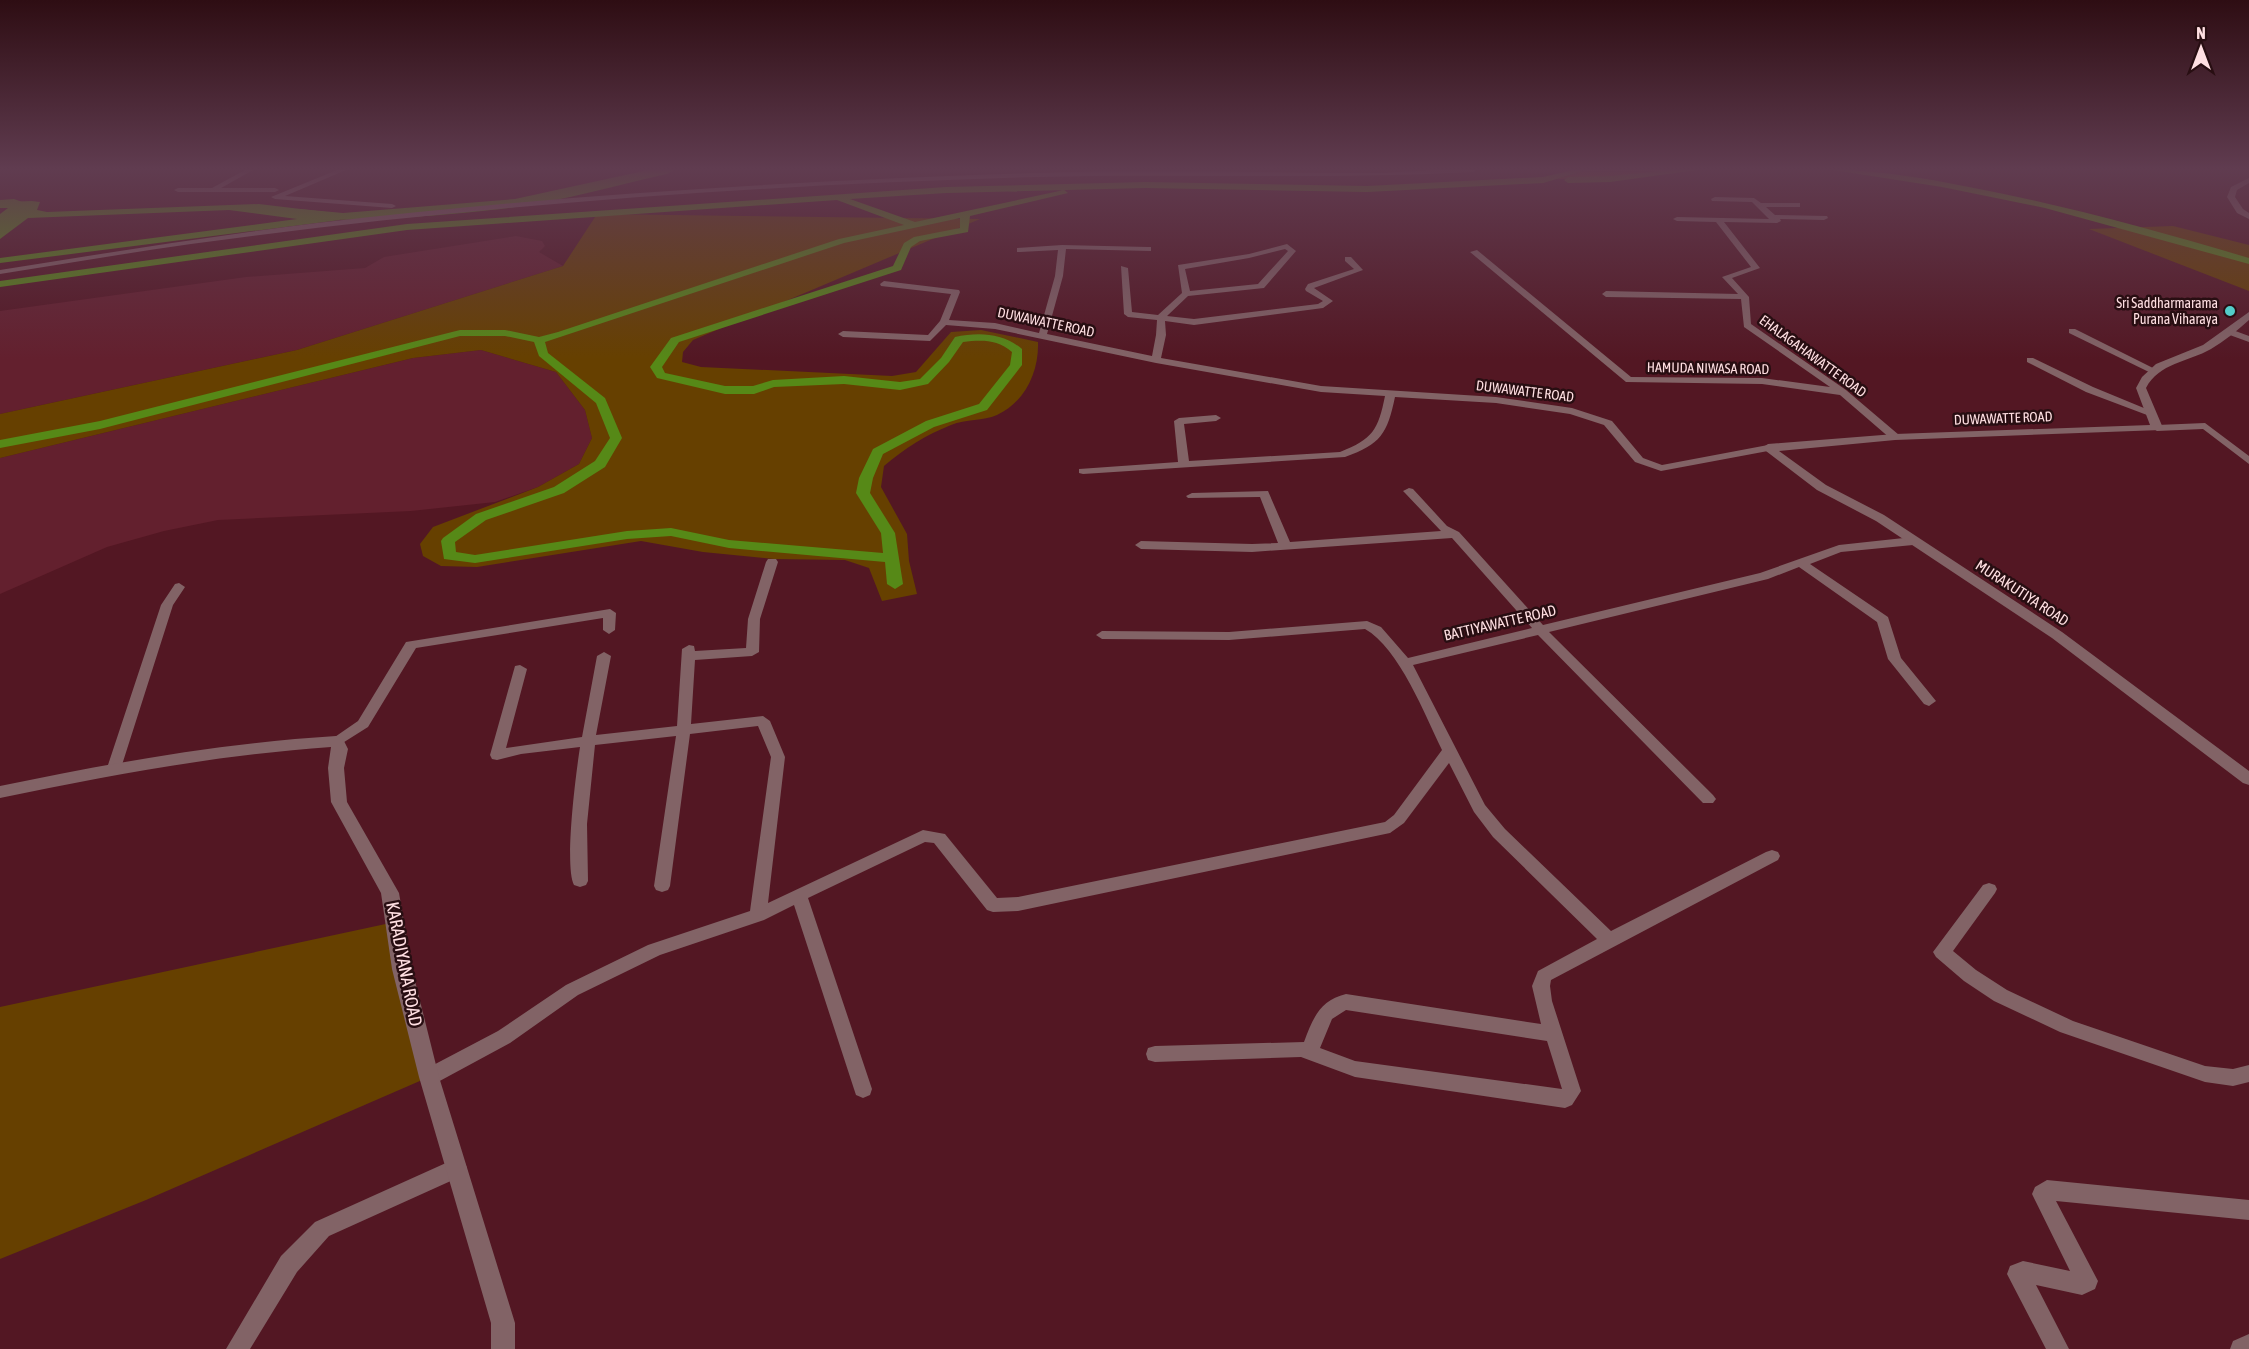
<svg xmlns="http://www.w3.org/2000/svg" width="2249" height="1349" viewBox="0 0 2249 1349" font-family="'Asap Condensed',sans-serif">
<rect width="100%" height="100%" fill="#531723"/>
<g fill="#63202e">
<polygon points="516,236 542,241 545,246 539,252 563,266 297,350 0,414 0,311 246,277 365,268 384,257"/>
<polygon points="481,350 556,372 585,410 592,438 579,464 538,487 495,502 411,511 218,520 164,531 107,547 0,594 0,458 413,358"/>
</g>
<g fill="#664000">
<path d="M597 214 980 219 693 340 683 352 682 362 701 367 892 376 916 372 951 332 981 330 1038 342C1039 372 1025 402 997 415 983 421 966 419 951 425 926 435 905 448 884 466L881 487 907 534 909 561 917 594 882 601 869 568 845 560 774 559 703 552 641 541 477 567 441 566 423 556 420 544 433 527 538 487 579 464 592 438 585 410 556 372 481 350 413 358 0 458V414L297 350 563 266Z"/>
<polygon points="2173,226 2249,245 2249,291 2089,229"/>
<polygon points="395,922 429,1077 146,1200 0,1259 0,1007"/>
</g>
<polygon fill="#785015" points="1587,170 1681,170 1609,178 1557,179"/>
<polygon fill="#568917" points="32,201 40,202 37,210 47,212 259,204 334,213 340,220 0,263 0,258 297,219 229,210 28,218 0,239 0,214 8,208 6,202"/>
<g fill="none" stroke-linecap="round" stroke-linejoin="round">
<g fill="#568917" fill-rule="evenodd">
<path d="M1573 170H1587L1543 183 1367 192 1145 188 946 193 850 199 915 222 1064 190 1068 193 970 216 968 232 920 241 911 247 901 270 679 342 662 367 665 373 725 386H753L773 380 844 376 900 382 920 379 941 358 955 337C979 332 1003 333 1022 349V365L987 410 934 427 883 454 873 478 870 493 895 533 903 584 895 589 887 584 885 562 729 548 671 536 627 539 475 563 444 559 441 541 443 538 476 514 554 487 595 461 610 438 596 403 539 356 534 342 505 336H460L100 429 0 448V440L100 421 460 330H505L539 337 558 332 839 239 904 225 837 200 407 230 0 287V281L407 224 946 187 1145 182 1367 186 1543 177ZM960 218V228L914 237 904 243 893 266 671 338 650 367 657 378 725 394H754L774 387 844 384 900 390 928 384 949 362 963 342C981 340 997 339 1012 352L1010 365 979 404 926 421 873 449 859 478 856 493 881 533 883 553 729 540 671 528 627 531 475 555 456 552 455 542 486 520 564 493 605 467 622 438 605 398 548 353 545 342 844 243Z"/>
<polygon points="1670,170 1697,170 1610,182 1568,183 1564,180 1568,177 1610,176"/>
<path d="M1833 170C1879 170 1924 178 1969 187 2064 205 2157 231 2249 258V264L2045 208 1942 187Z"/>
</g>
<g fill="#568917" fill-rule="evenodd">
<path d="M648 170H674L667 174C617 185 566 200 515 207 485 212 307 229 293 213L300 209 343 213 515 199Z"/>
<polygon points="14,199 25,203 26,210 37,211 39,214 37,217 17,218 10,214 12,208 0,208 0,200"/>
</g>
<g fill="#826366" fill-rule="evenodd">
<polygon points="245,170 253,170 221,188 275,188 279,190 275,192 178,192 174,190 178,188 212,188"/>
<polygon points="337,170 346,170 285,196 392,204 396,206 392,208 275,199 271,197"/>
<path d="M1436 170H1476L1473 172C1327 180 1181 173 1035 177 753 185 470 206 191 244 127 253 64 264 0 274V270C106 253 211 236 317 223 555 195 794 181 1033 173 1149 169 1266 173 1382 173Z"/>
<polygon points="1715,197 1754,198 1761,203 1800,203 1800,207 1766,207 1775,215 1827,216 1828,218 1824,220 1780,219 1781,221 1777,223 1724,222 1760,268 1732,278 1749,297 1751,324 1846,390 1899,435 1899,439 1891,439 1840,395 1762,384 1626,382 1470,252 1477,250 1631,377 1762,378 1830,387 1744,327 1741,299 1606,297 1602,294 1606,291 1738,294 1722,277 1751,267 1716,222 1677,221 1673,219 1677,217 1769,219 1752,202 1712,201 1711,199"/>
<path d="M1287 244 1296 251 1264 288 1188 296 1167 316 1194 319 1318 304 1323 301 1306 291 1305 289 1308 284 1354 269 1345 261V257H1351L1363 270 1314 288 1333 301 1323 308 1194 325 1165 321 1166 335 1161 358 1321 386 1496 397 1572 408 1612 421 1643 458 1662 465 1768 445 1773 448 1768 451 1661 471 1635 462 1604 425 1570 414 1496 403 1395 397C1387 434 1381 444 1345 457L1083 474 1079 473V469L1178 462 1174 421 1179 418 1216 415 1221 418 1216 421 1184 424 1189 461 1340 452C1373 439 1378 430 1385 396L1321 392 1156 363 995 329 946 325 930 341 843 337 838 334 843 331 928 335 940 321 951 294 881 286 880 284 884 281 959 290 960 292 949 320 995 323 1039 333 1055 276 1058 250 1020 252H1017V248L1062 245 1148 247H1151V251L1066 249 1063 276 1047 334 1152 356 1156 335 1157 320 1128 317 1124 314 1121 266 1128 268 1132 312 1158 315 1182 293 1178 265 1249 254ZM1285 249 1288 251 1258 284 1190 291 1185 269 1249 258Z"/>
<polygon points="2069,329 2075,329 2159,371 2151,373 2069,333"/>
<polygon points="2230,329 2249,336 2249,342 2227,334 2226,332"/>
<polygon points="2027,358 2033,358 2093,387 2156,413 2155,415 2147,415 2086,392 2027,362"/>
<polygon points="2205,423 2249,456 2249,464 2203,429 2157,431 2152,428 2157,425"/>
<path d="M1409 488 1413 489 1447 526 1459 532 1543 625 1760 573 1839 545 1913 537 1919 541 1913 545 1841 552 1810 564 1888 617 1901 658 1936 701 1929 706 1924 704 1888 659 1877 622 1799 567 1768 579 1549 632 1713 795 1716 799 1713 803H1703L1538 635 1413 665 1485 805 1505 829 1611 931 1766 852 1772 850 1778 852 1780 856 1778 860 1551 980 1550 986 1552 1001 1581 1091 1572 1105 1565 1108 1355 1077 1301 1057 1155 1062 1148 1060 1146 1054 1148 1048 1155 1046 1304 1042C1313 1018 1320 1000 1346 994L1541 1024 1532 986 1538 971 1597 939 1493 837 1474 812 1449 763 1404 823 1390 833 1018 911 993 912 987 910 934 843 925 842 808 898 872 1089 870 1095 863 1098 856 1095 854 1089 794 905 764 920 660 955 578 995 510 1043 436 1083 429 1085 422 1083 420 1077 422 1071 498 1031 566 985 648 945 750 911 771 757 758 726 690 734 670 886 668 890 662 892 656 890 654 886 676 736 595 745 587 824 588 881 586 885 580 887 574 885C564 866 576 773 580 747L521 754 497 760 492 759 490 755 515 666 520 665 527 669 506 748 582 737 597 656 604 652 611 656 596 735 677 726 682 649 689 645 694 646 695 651 746 648 748 619 766 562 768 559H776L778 562 760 619 759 652 752 656 695 660 691 724 763 716 770 721 785 757 768 903 923 830 945 834 997 898 1018 897 1385 822 1394 815 1442 750C1425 715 1399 648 1365 629L1229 640 1102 639 1096 635 1102 631 1229 632 1367 621 1381 627 1408 658 1532 628 1452 538 1252 552 1141 549 1135 545 1141 541 1252 544 1278 543 1260 497 1188 498 1186 496 1192 493 1268 491 1290 542 1441 531 1405 493 1403 491ZM1346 1010 1547 1041 1562 1089 1355 1061 1320 1048 1332 1019Z"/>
<polygon points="179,583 185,587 173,605 121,768 119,772 109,772 107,768 161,605 175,584"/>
<polygon points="610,609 616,613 615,630 609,634 603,630 603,618 416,648 368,727 341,744 331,744 329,741 358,721 406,642"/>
<polygon points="1989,883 1995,885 1997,889 1995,893 1953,951 1976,970 2007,990 2073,1021 2205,1066 2233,1069 2249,1065 2249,1082 2233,1086 2205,1082 2060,1032 1994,1001 1964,981 1936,957 1933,952 1983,885"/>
<polygon points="457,1158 464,1161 467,1168 464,1175 329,1236 297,1272 250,1349 226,1349 281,1256 315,1222"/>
<polygon points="2047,1180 2249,1200 2249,1220 2056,1201 2098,1281 2095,1289 2082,1295 2036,1285 2069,1349 2046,1349 2007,1274 2010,1266 2023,1261 2070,1271 2032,1194 2035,1187"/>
<polygon points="2249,1334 2249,1349 2230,1349 2233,1341"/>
</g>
<g fill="#826366" fill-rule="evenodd">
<polygon points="2249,178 2249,183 2237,190 2235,197 2243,209 2249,213 2249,219 2237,213 2227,197 2231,187"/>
<path d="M2249 312V320C2237 331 2224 341 2211 349 2188 362 2159 363 2146 388L2163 428 2161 430 1895 440 1779 451 1826 485 1884 515 2062 632 2249 771V785L2243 783 2052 638 1876 521 1817 490 1762 448 1768 444 1895 434 2150 425 2136 388 2142 377 2156 364 2203 345Z"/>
<path d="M336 736 342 737 348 749 344 768 347 802 399 893 412 969 439 1077 515 1323V1349H491V1323L419 1077 392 969 381 893 331 802 328 768 331 747C219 755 110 775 0 798V786C111 763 222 743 336 736Z"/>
</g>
</g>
<linearGradient id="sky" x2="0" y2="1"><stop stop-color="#2e0d13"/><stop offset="0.47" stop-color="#603c50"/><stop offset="1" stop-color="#603c50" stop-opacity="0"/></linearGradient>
<rect width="2249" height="359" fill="url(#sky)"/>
<circle fill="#53cdc9" stroke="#280e12" stroke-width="2" cx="2230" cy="311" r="6"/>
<g text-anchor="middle" stroke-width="5" stroke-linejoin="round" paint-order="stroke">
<g font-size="14" fill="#ffdfe2" stroke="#280e12" text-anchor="end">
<text x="2218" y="308">Sri Saddharmarama<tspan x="2218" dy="16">Purana Viharaya</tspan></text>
</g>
<g font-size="14" fill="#ffdfe2" stroke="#280e12">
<text transform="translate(1046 322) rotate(12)" y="5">DUWAWATTE ROAD</text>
<text transform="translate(1813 356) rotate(36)" y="5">EHALAGAHAWATTE ROAD</text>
<text transform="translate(1708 368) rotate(1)" y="5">HAMUDA NIWASA ROAD</text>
<text transform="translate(1525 391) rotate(7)" y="5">DUWAWATTE ROAD</text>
<text transform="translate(2003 418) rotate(-2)" y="5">DUWAWATTE ROAD</text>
</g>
<g font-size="15" fill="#ffdfe2" stroke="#280e12">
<text transform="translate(2022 593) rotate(33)" y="5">MURAKUTIYA ROAD</text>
<text transform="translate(1500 623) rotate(-13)" y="5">BATTIYAWATTE ROAD</text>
</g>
<g font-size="18" fill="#ffdfe2" stroke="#280e12">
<text transform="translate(404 964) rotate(79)" y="6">KARADIYANA ROAD</text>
</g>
</g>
<g transform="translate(2201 48)" stroke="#280e12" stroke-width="4.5" paint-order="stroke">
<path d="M0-4.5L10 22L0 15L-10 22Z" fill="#ffdfe2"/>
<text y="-9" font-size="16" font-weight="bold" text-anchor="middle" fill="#ffdfe2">N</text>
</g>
</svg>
